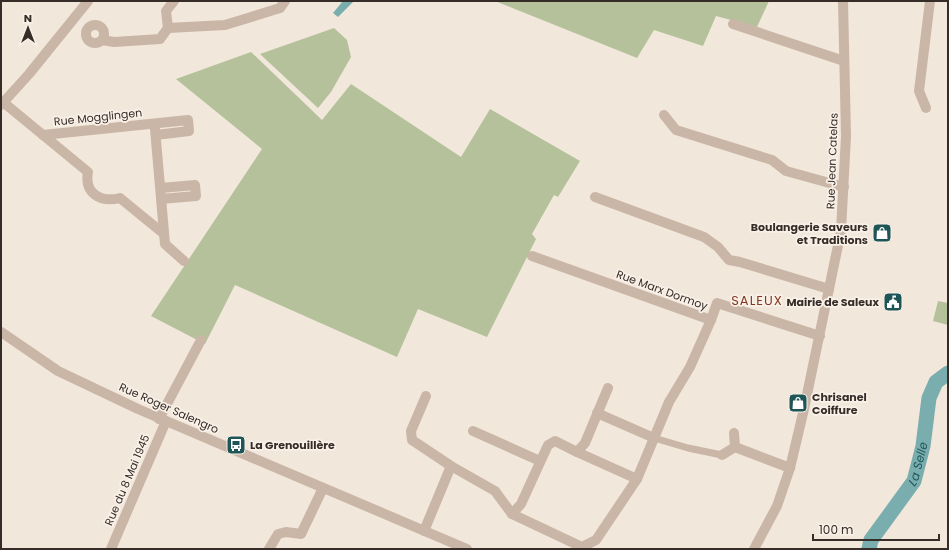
<svg xmlns="http://www.w3.org/2000/svg" width="949" height="550" viewBox="0 0 949 550" font-family="Poppins,sans-serif">
<rect width="100%" height="100%" fill="#f2e7db"/>
<g fill="#b5c19b">
<polygon points="495,1 769,1 757,27 716,16 703,46 654,30 637,58"/>
<polygon points="334,28 347,40 351,57 331,92 318,108 260,54"/>
<polygon points="251,52 322,120 351,84 461,157 490,109 580,161 558,197 554,195 532,234 536,239 487,337 418,309 397,357 235,285 205,344 151,316 262,149 176,79"/>
<polygon points="938,301 948,303 948,325 933,321"/>
</g>
<polygon fill="#7aadae" points="343,1 354,1 338,17 333,13"/>
<g fill="none" stroke-linecap="round" stroke-linejoin="round">
<path stroke="#7aadae" stroke-width="15" id="s1" d="M869 549 871 540 914 481 923 446 929 398 936 382 948 373"/>
<polyline stroke="#cab6a7" stroke-width="7" points="654,438 688,448 722,455"/>
<g stroke="#cab6a7" stroke-width="10">
<polyline points="174,1 166,11 168,28 225,25 280,8 285,1"/>
<polyline points="733,24 844,61"/>
<circle cx="95" cy="34" r="9"/>
<polyline points="102,40 114,42 160,39 168,28"/>
<path d="M3 102 88 172C84 193 100 203 120 198L164 234"/>
<polyline points="926,108 919,91 930,1"/>
<polyline points="664,115 676,130 772,160 786,171 844,187"/>
<polyline points="155,129 165,244 184,261"/>
<polyline points="43,135 188,120 189,131 156,135"/>
<polyline points="161,188 195,185 196,196 161,199"/>
<polyline points="595,197 704,237 718,247 729,260 740,262 829,289"/>
<polyline points="532,256 711,320 717,303 820,336"/>
<polyline points="608,388 585,443 577,452 555,441 548,445 521,504 512,514 582,547 596,540 637,479 669,402 690,367 711,320"/>
<polyline points="426,396 411,431 412,440 451,466 495,491 512,514"/>
<polyline points="597,413 654,438"/>
<polyline points="159,419 201,340"/>
<polyline points="473,431 540,461"/>
<polyline points="735,447 790,468"/>
<polyline points="577,452 637,479"/>
<polyline points="722,455 735,447 734,433"/>
<polyline points="424,531 451,466"/>
<polyline points="111,549 166,421"/>
<polyline points="269,549 278,534 286,532 301,534 323,488"/>
</g>
<g stroke="#cab6a7" stroke-width="10">
<polyline points="1,105 29,74 88,1"/>
<polyline points="1,332 58,371 138,409 467,549"/>
<polyline points="754,549 777,506 790,468 804,409 841,231 846,136 843,1"/>
</g>
</g>
<defs>
<g id="shop-square" transform="scale(1)"><rect x="-9" y="-9" width="18" height="18" rx="4" fill="#1e5557" stroke="#f9f1e8"/><path d="M-5-2.5h2.3a2.7 3.5 0 0 1 5.4 0H5L5.5 6h-11ZM-1.5-2.5h3a1.5 2.3 0 0 0-3 0Z" fill="#fff"/></g>
<g id="civic-square" transform="scale(1)"><rect x="-9" y="-9" width="18" height="18" rx="4" fill="#1e5557" stroke="#f9f1e8"/><path d="M-.6-6.5H3V-4.5H.6V-3L4-1V1h2V6H-6V1h2V-1L-.6-3ZM-1.2 2.5V6h2.4V2.5Z" fill="#fff"/></g>
<g id="bus-square" transform="scale(1)"><rect x="-9" y="-9" width="18" height="18" rx="4" fill="#1e5557" stroke="#f9f1e8"/><path d="M-5-6H5V4H4V6H2V4H-2V6H-4V4H-5ZM-3.5-4V0h7V-4ZM-3.5 1.2v1.5H-2V1.2ZM2 1.2v1.5H3.5V1.2Z" fill="#fff"/></g>
</defs>
<g fill-rule="evenodd">
<use href="#shop-square" x="882" y="233"/>
<use href="#civic-square" x="893" y="302"/>
<use href="#shop-square" x="798" y="403"/>
<use href="#bus-square" x="236" y="445"/>
</g>
<g text-anchor="middle" stroke-width="3.5" stroke-linejoin="round" paint-order="stroke">
<g font-size="11" fill="#362c28" stroke="#f9f1e8">
<text transform="translate(98 117) rotate(-6)" y="4">Rue Mogglingen</text>
<text transform="translate(832 161) rotate(-88)" y="4">Rue Jean Catelas</text>
<text transform="translate(662 290) rotate(20)" y="4">Rue Marx Dormoy</text>
<text transform="translate(169 408) rotate(24)" y="4">Rue Roger Salengro</text>
<text transform="translate(127 480) rotate(-67)" y="4">Rue du 8 Mai 1945</text>
</g>
<g font-size="11" font-weight="bold" fill="#362c28" stroke="#f9f1e8" text-anchor="end">
<text x="868" y="231">Boulangerie Saveurs<tspan x="868" dy="13">et Traditions</tspan></text>
<text x="879" y="306">Mairie de Saleux</text>
<text x="812" y="401" text-anchor="start">Chrisanel<tspan x="812" dy="13">Coiffure</tspan></text>
<text x="250" y="449" text-anchor="start">La Grenouillère</text>
</g>
<g font-size="12" font-style="italic" fill="#1e5557" stroke="#f9f1e8">
<text dy="4" stroke="none"><textPath href="#s1" startOffset="100">La Selle</textPath></text>
</g>
<g font-size="13" letter-spacing="1" fill="#843721" stroke="#f9f1e8">
<text x="757" y="305">SALEUX</text>
</g>
</g>
<rect width="949" height="550" fill="none" stroke="#362c28" stroke-width="4"/>
<g transform="translate(28 28)" stroke="#f9f1e8" stroke-width="3" paint-order="stroke">
<path d="M0-3L7 15L0 10L-7 15Z" fill="#362c28"/>
<text y="-6" font-size="11" font-weight="bold" text-anchor="middle" fill="#362c28">N</text>
</g>
<path d="M813 534v6h126v-6" fill="none" stroke="#362c28" stroke-width="2"/>
<text x="819" y="534" font-size="12" fill="#362c28" stroke="#f9f1e8" stroke-width="3" paint-order="stroke">100 m</text>
</svg>
